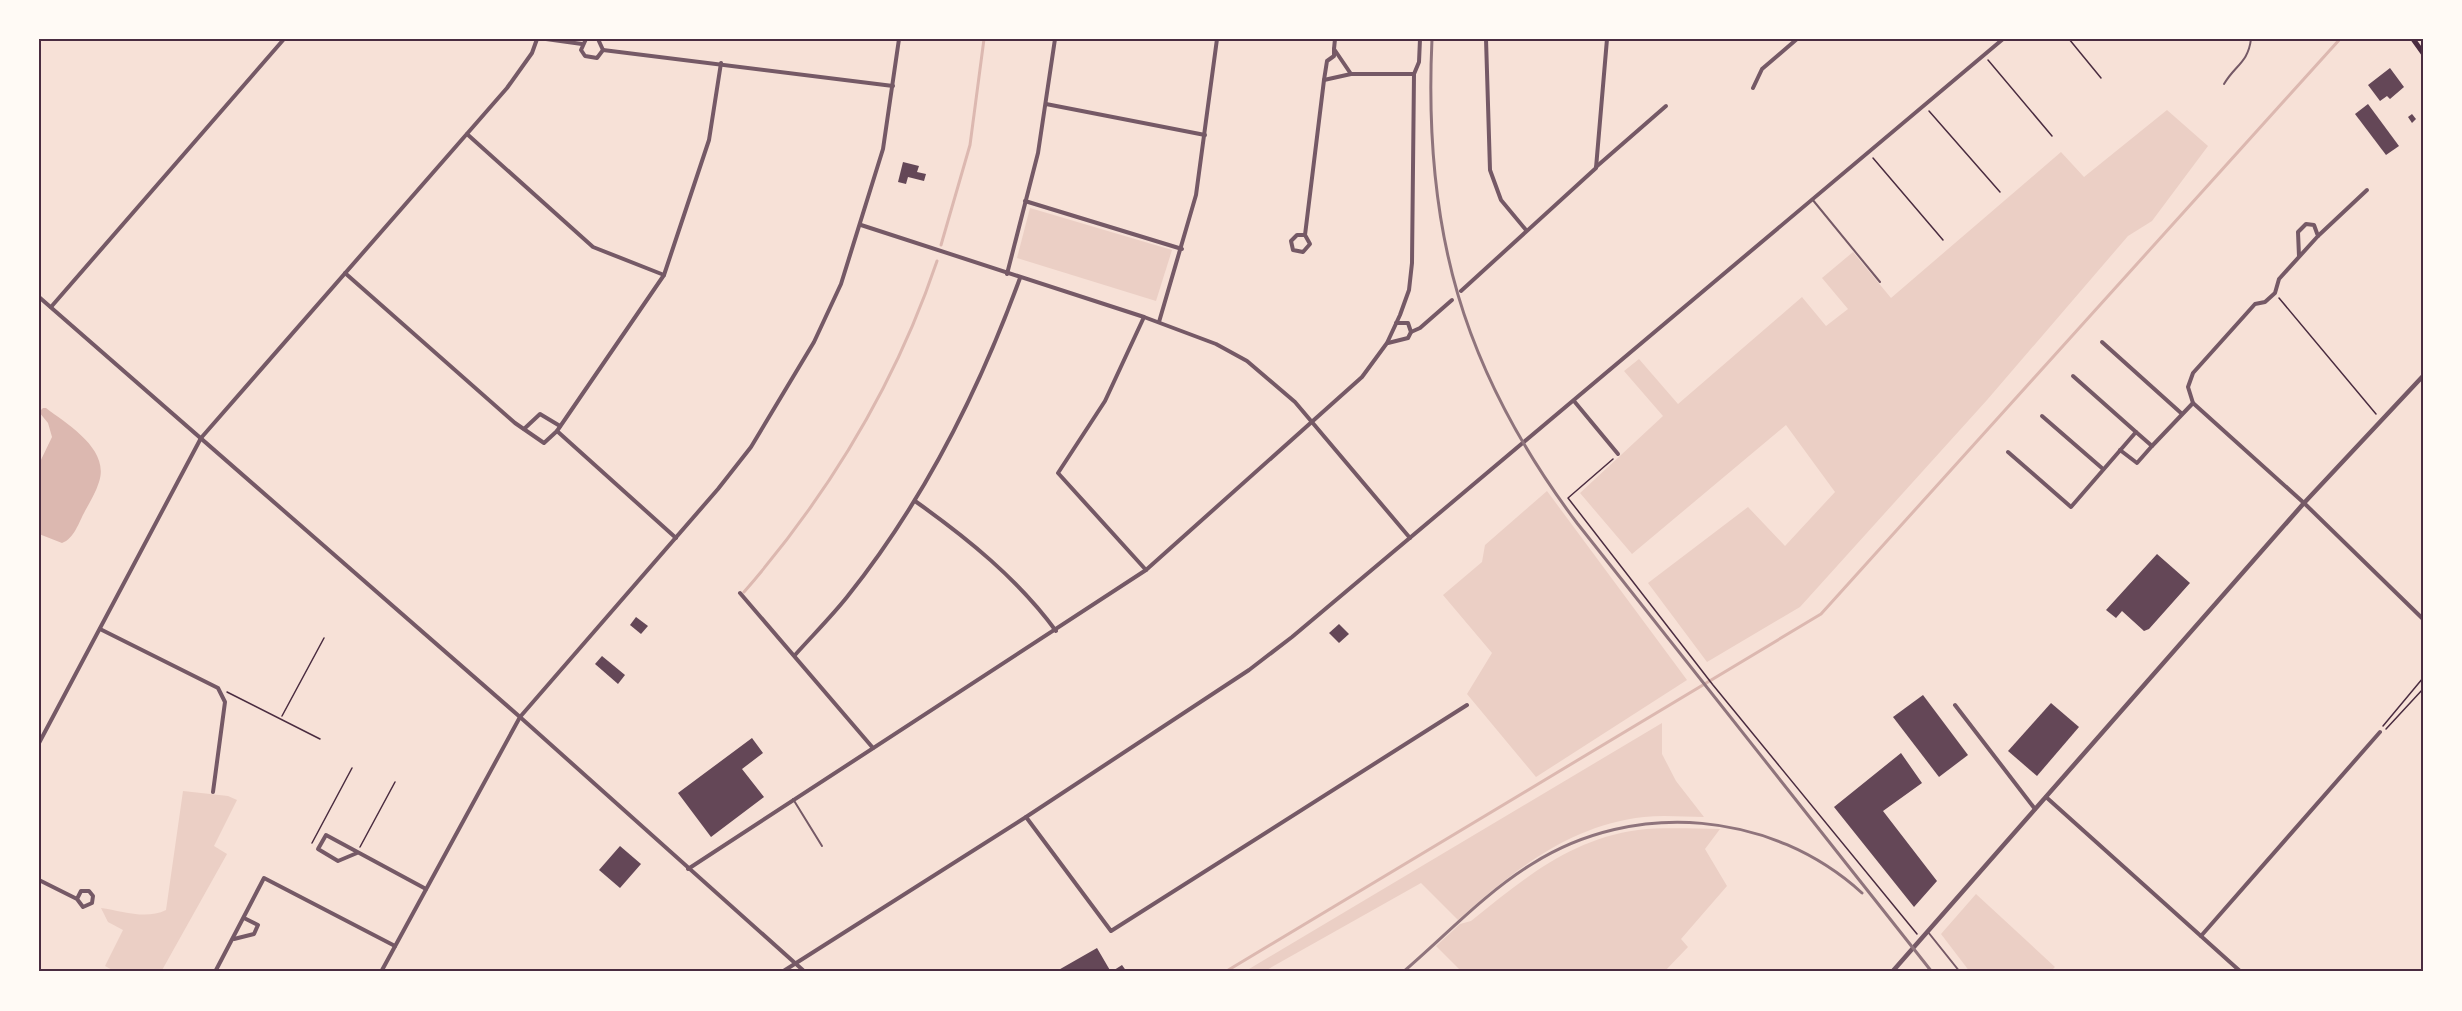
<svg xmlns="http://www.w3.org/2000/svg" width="2462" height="1011" viewBox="0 0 2462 1011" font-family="Literata,serif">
<rect width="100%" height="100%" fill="#f7e1d7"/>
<g fill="#ebcfc5">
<polygon points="2167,110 2208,146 2152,221 2128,236 1987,400 1800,607 1707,662 1648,583 1748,507 1785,546 1835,492 1786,425 1632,554 1580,493 1663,416 1624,371 1639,359 1678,404 1802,297 1826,326 1848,309 1822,278 1853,252 1891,298 2061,152 2084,177"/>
<polygon points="1030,208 1172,250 1156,301 1017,258"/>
<polygon points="1547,491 1687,680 1536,777 1467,694 1492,653 1443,595 1482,562 1485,545"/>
<path d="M1662 723V754L1676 781 1704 817C1685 817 1664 815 1644 817 1569 825 1512 872 1458 920L1421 883 1263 972H1244Z"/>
<path d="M183 791 228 796 237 800 214 846 227 854 161 972H116L105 966 123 930 108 922 101 908C122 911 146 920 166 910Z"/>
<path d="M1720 829 1705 849 1727 886 1681 939 1688 947 1664 972H1462L1436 946 1460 924 1471 921C1522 880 1570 839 1638 830 1664 827 1693 829 1720 829Z"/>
<polygon points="1976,894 2055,967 2050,972 1970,972 1941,934"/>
</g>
<path fill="#dcb8b0" d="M43 408H46C68 425 110 449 99 482 96 492 90 502 85 511 79 522 74 539 62 543L39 534V464L52 437 48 423 39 412Z"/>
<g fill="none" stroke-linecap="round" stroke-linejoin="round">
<g stroke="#dcb8b0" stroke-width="3">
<polyline points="941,245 970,145 984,39"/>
<path d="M744 592C828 495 896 383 937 261"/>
<polyline points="1225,972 1821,614 2340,39"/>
</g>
</g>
<g fill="#644757">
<polygon points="2390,68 2404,87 2390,99 2387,96 2380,101 2368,85"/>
<polygon points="2368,104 2399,146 2386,155 2355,114"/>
<polygon points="2412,114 2416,119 2412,123 2408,117"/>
<polygon points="903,162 919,166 917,172 926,174 924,181 908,177 906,184 898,182"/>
<polygon points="2157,554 2190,583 2149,629 2144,631 2122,611 2116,618 2106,610"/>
<polygon points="636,617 648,626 641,634 630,625"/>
<polygon points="1339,624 1349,634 1339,643 1329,633"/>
<polygon points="602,656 625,675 618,684 595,664"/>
<polygon points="1923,695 1968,755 1939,777 1893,717"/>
<polygon points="2051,703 2079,727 2037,776 2008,751"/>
<polygon points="752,738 763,753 742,769 764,797 711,837 678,793"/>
<polygon points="1901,753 1922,783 1883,811 1937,881 1914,907 1834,807"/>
<polygon points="620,846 641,864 620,888 599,870"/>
<polygon points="1097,948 1111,972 1122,965 1127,972 1055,972"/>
</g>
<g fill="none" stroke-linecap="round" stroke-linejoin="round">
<g stroke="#4a2c40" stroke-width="1.5">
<polyline points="2069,39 2101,78"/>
<polyline points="1988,60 2052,136"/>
<polyline points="1929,111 2000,192"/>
<polyline points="1873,158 1943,240"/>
<polyline points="2279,298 2376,414"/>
<polyline points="1613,459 1568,498 1713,685 1917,934"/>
<polyline points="227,692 320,739"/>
<polyline points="282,716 324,638"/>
<polyline points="2383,726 2423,678"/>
<polyline points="2386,729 2423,689"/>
<polyline points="312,843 352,768"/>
<polyline points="360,847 395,782"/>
</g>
<g stroke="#755966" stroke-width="2">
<path d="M2224 84C2235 65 2248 63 2251 39"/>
<polyline points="1812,199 1880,282"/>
<polyline points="793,799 822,846"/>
<polyline points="1928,932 1960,972"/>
</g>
<g stroke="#755966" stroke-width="4">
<polyline points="546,39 582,44"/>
<polyline points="586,39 581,50 585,56 597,58 603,50"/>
<polyline points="598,39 603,50"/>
<polyline points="1335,39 1334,49 1351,74 1414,74"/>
<polyline points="1486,39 1490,170 1501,200 1526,230"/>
<polyline points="603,50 893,86"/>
<polyline points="1324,80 1327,61 1334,56 1334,49"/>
<polyline points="1753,88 1762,69 1797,39"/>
<polyline points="1046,104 1205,135"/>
<polyline points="467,134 593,247 664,275"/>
<polyline points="1596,167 1666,106"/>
<polyline points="1025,201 1182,249"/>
<polyline points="861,225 1144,317 1216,344 1247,361 1295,402 1410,538"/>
<polyline points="1305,235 1297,235 1291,241 1293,250 1303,252 1310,244 1305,235 1324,80 1351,74"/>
<polyline points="2318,236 2367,190"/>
<polyline points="2299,256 2298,232 2306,224 2314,225 2318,236 2279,279 2275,293 2265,302 2255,304 2193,373 2188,387 2193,403 2304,503 2423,619"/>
<polyline points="345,273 515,423 544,443 557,431 676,538"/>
<polyline points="1007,274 1038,153 1055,39"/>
<polyline points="1461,291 1596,168 1607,39"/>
<polyline points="39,297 520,717 805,972"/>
<polyline points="51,307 284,39"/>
<polyline points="1144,317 1105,401 1058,473 1146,570"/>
<polyline points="1159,322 1196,195 1217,39"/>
<polyline points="1411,332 1420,328 1452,300"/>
<polyline points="2102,342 2181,413"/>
<polyline points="1388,343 1408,338 1411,332 1408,323 1396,323"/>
<polyline points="2073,376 2136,432"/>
<polyline points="1574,401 1618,454"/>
<polyline points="2042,416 2103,469"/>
<polyline points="524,429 540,414 560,426"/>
<polyline points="557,431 664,275 709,140 721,63"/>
<polyline points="2120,450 2137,463 2152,446"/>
<polyline points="2008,452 2071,507 2136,432 2152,446 2193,403"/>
<path d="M915 501C967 538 1018 579 1056 631"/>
<polyline points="740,593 873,748"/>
<polyline points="100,629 218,688 225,702 213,792"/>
<path d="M795 655C812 636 831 617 847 597 924 501 978 393 1020 278"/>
<polyline points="1955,705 2035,809"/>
<polyline points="39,743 201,438 507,88 532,53 537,39"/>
<polyline points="2046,797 2241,972"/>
<polyline points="1026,817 1111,931 1467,705"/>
<polyline points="357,853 338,861 318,849 326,835 426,889"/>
<polyline points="688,869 1146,570 1362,377 1387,343 1400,315 1409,290 1412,263 1414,74 1419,62 1420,39"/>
<polyline points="39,880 77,899 83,907 92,903 93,896 89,891 81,891 77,899"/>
<polyline points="2201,936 2380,732"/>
<polyline points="234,939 254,934 258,925 244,918"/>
<polyline points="71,972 71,971"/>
<polyline points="215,972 264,878 395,946"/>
<polyline points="381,972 520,717 718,489 751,447 814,342 841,284 883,149 899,39"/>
<polyline points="782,972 1026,817 1249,670 1292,637 2003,39"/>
</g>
<polyline stroke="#755966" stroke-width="4.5" points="1892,972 2304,503 2423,376"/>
<polyline stroke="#4a2c40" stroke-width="5" points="2413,39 2423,53"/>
<g stroke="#8f747c" stroke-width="3">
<path d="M1432 39C1423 229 1462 370 1577 523L1932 972"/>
<path d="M1403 972C1445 936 1485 893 1532 864 1635 799 1772 811 1862 893"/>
</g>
</g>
<rect width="2462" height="1011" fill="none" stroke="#fffaf5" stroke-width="81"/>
<rect x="40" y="40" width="2382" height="930" fill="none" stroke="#4a2c40" stroke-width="2"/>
</svg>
